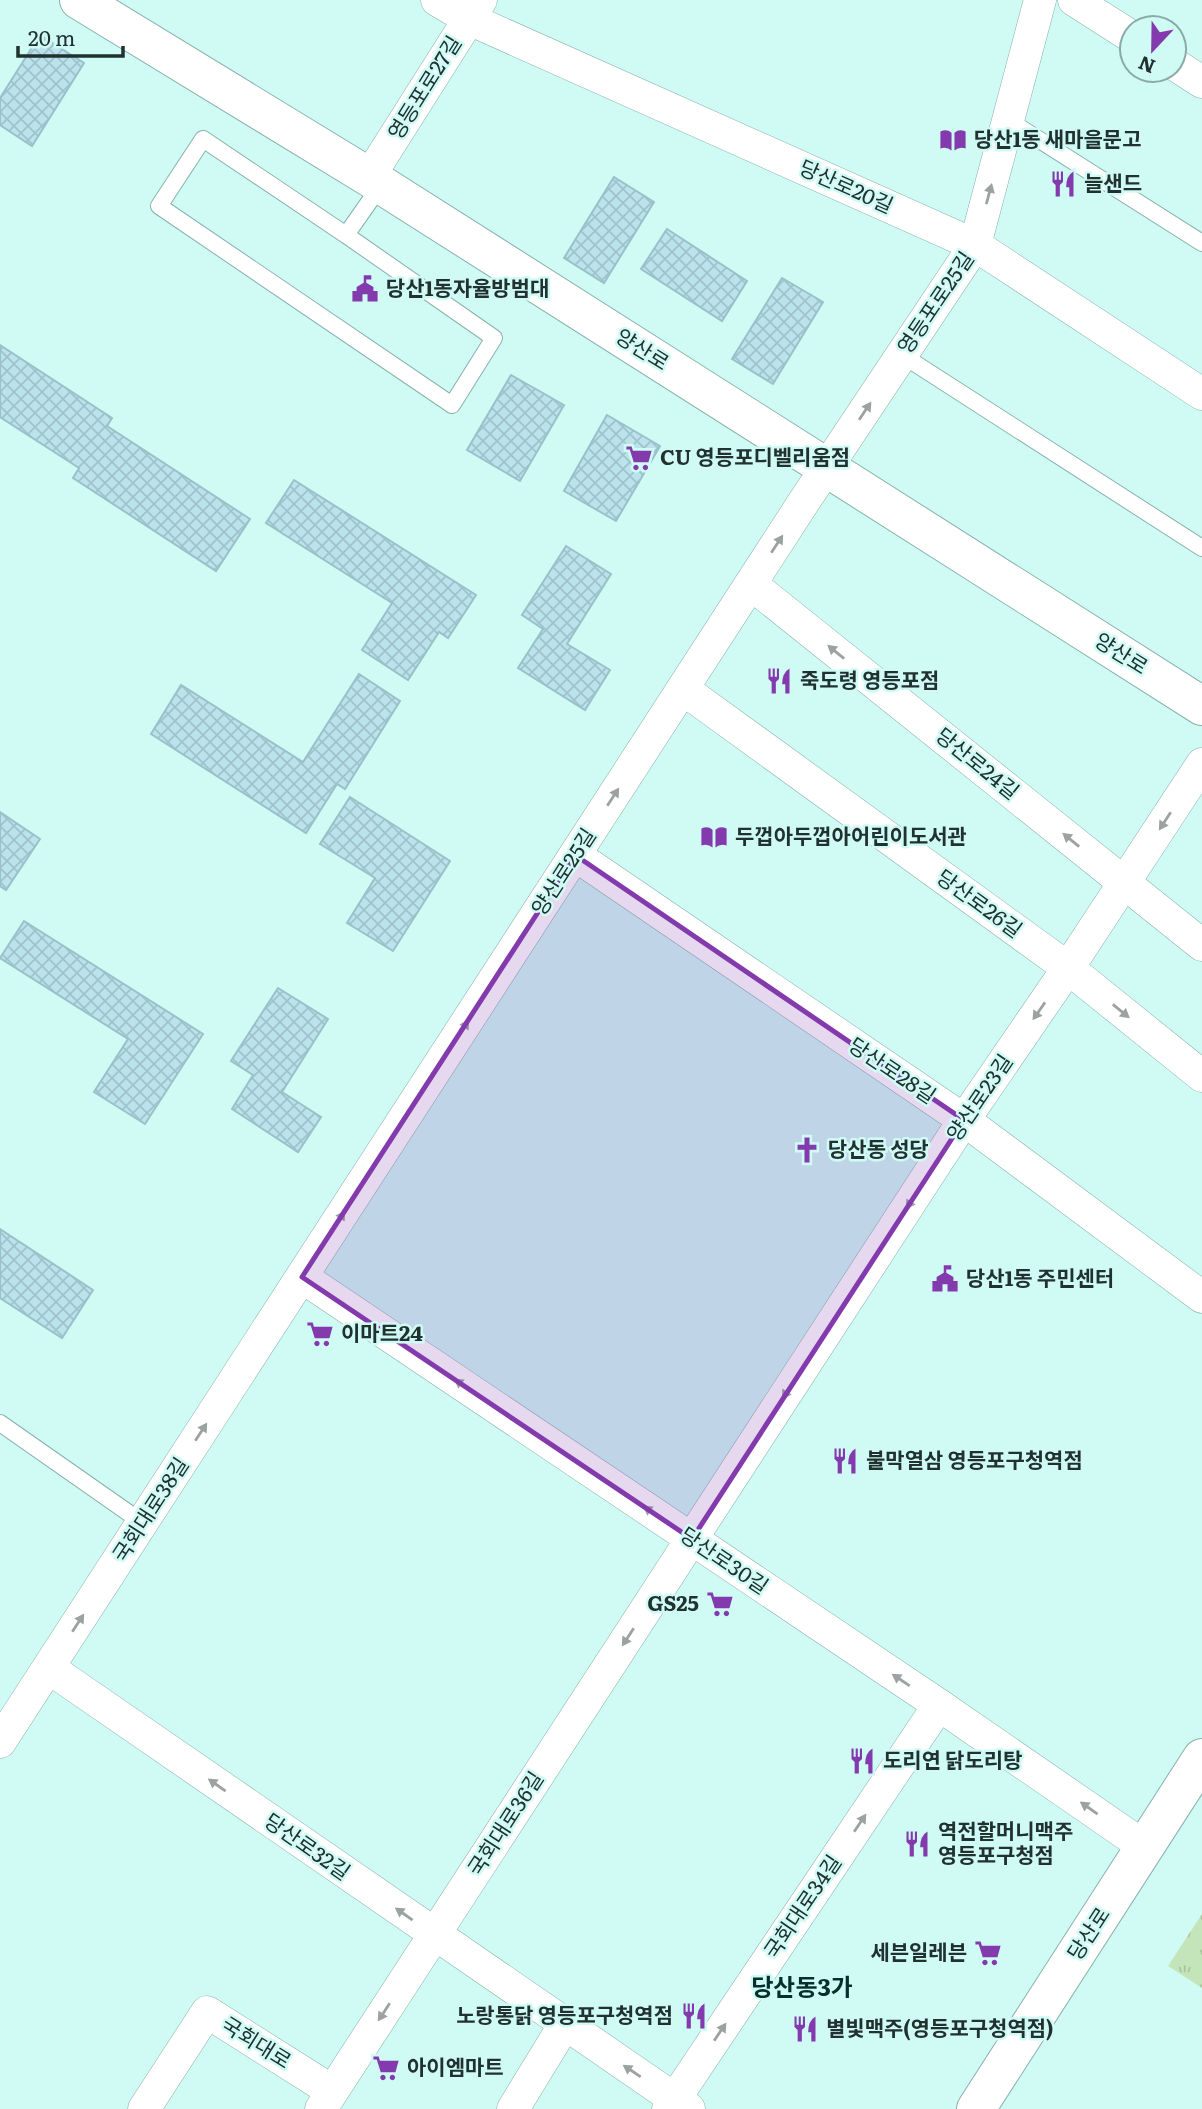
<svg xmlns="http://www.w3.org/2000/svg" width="1202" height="2109" viewBox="0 0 1202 2109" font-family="Literata,'Noto Sans KR',serif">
<defs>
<pattern id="park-tufts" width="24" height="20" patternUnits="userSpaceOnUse" patternTransform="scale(1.75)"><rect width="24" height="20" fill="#c4e5b9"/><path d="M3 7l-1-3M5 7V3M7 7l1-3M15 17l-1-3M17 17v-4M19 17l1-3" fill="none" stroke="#a8c59f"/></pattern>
<pattern id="building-cross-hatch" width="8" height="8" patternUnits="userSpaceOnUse" patternTransform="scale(1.75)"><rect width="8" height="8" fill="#bae3ec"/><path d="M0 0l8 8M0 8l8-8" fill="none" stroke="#a0c3cb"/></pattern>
</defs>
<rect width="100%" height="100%" fill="#d0fbf5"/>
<polygon fill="url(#park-tufts)" points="1202,1914 1202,1988 1168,1966"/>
<g fill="url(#building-cross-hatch)" stroke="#98c1c9" stroke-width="2">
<polygon points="40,35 84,63 32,146 0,125 0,98"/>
<polygon points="614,177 654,202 604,283 564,258"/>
<polygon points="667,229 747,281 722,321 641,269"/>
<polygon points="782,278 823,302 773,384 732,359"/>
<polygon points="0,345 112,418 107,426 250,519 216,571 73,478 79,468 0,417"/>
<polygon points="511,375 564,405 520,481 467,450"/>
<polygon points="607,415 660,446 616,521 564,491"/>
<polygon points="294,480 476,595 448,638 439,632 408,680 362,650 392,603 266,523"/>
<polygon points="566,546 611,574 567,644 610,670 585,710 518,668 543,629 522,615"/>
<polygon points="359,674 400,701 345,789 337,784 306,833 151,734 181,685 303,762"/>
<polygon points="350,797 450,861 393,951 347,923 375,878 320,844"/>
<polygon points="0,812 40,839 6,890 0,886"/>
<polygon points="24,921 203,1034 145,1124 94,1092 128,1039 0,958"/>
<polygon points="278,988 328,1019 282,1092 321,1117 298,1152 232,1109 253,1075 231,1061"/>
<polygon points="0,1229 93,1290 62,1338 0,1298"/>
</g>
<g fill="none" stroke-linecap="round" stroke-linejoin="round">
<g stroke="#88b1ac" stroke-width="18">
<g id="service">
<polyline points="1008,120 1202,243"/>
<polyline points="346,235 494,338 452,405 159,206 203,139 346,235 381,185"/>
<polyline points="902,355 1202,548"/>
<polyline points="0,1423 143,1523"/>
</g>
</g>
<g stroke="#88b1ac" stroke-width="33">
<g id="minor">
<polyline points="437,0 469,19 975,245 1202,394"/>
<polyline points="1074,0 1132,37"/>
<polyline points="1174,64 1202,82"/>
<polyline points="369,177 481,0"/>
<polyline points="751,584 1202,945"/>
<polyline points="683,689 1068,968 1202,1076"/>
<polyline points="575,855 964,1120 1202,1297"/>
<polyline points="302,1277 939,1705 1145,1847"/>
<polyline points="49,1668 689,2109"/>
<polyline points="0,1742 803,503 975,245 1040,0"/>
<polyline points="144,2109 207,2012 332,2091"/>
<polyline points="321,2109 964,1120 1068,968 1202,764"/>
<polyline points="513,2109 565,2024"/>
<polyline points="668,2109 939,1705"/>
</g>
</g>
<g stroke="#88b1ac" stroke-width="40">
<polyline id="tertiary" points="79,0 369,177 1202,706"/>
</g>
<g stroke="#88b1ac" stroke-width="40">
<polyline id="secondary" points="976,2109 1202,1758"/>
</g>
<use href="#service" stroke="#fff" stroke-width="16"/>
<use href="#minor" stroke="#fff" stroke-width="32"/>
<use href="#tertiary" stroke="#fff" stroke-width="38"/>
<use href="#secondary" stroke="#fff" stroke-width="38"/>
</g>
<defs><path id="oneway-solid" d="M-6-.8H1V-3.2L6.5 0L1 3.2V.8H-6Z" transform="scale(1.75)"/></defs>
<g fill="#9ba2a1">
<use href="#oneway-solid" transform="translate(989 194) rotate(-75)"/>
<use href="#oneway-solid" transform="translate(865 411) rotate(-56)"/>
<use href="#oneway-solid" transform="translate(777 544) rotate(-57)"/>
<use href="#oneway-solid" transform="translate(836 652) rotate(-141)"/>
<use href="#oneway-solid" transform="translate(613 797) rotate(-57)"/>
<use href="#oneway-solid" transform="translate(1165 821) rotate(123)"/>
<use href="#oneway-solid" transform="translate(1071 840) rotate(-141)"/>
<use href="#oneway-solid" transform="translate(1039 1011) rotate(125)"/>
<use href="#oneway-solid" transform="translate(1121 1011) rotate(39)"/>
<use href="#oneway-solid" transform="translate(463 1029) rotate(-57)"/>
<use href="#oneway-solid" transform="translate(912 1200) rotate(123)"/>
<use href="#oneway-solid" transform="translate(339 1220) rotate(-57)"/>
<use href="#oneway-solid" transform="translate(463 1385) rotate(-146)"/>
<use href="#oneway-solid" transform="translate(788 1390) rotate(123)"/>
<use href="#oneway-solid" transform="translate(201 1432) rotate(-57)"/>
<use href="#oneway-solid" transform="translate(652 1512) rotate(-146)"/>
<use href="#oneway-solid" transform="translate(78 1623) rotate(-57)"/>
<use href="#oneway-solid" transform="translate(628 1637) rotate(123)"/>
<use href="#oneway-solid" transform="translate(901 1680) rotate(-146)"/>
<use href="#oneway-solid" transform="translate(217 1785) rotate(-145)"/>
<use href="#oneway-solid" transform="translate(1089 1808) rotate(-145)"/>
<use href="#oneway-solid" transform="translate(860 1823) rotate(-56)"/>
<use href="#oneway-solid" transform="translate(404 1914) rotate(-145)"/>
<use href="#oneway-solid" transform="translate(384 2012) rotate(123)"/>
<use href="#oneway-solid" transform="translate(720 2032) rotate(-56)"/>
<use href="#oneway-solid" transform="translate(632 2071) rotate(-146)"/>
</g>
<path fill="#833aad" fill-opacity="0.2" stroke="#833aad" stroke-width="5" stroke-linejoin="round" d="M575 855 964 1120 692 1539 302 1277Z"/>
<defs>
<g id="library-bare" transform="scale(2.1)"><path d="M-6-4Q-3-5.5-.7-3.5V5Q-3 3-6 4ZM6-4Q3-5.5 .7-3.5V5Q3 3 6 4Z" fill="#833aad" stroke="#d0fbf5" stroke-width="2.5" paint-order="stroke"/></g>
<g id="restaurant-bare" transform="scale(2.1)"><path d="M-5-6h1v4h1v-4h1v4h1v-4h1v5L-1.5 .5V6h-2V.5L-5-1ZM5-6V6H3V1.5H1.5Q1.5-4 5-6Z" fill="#833aad" stroke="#d0fbf5" stroke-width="2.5" paint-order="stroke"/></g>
<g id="civic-bare" transform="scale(2.1)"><path d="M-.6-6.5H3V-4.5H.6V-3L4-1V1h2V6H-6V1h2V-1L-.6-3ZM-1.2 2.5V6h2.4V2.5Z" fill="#833aad" stroke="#d0fbf5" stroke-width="2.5" paint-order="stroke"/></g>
<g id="supermarket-bare" transform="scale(2.1)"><path d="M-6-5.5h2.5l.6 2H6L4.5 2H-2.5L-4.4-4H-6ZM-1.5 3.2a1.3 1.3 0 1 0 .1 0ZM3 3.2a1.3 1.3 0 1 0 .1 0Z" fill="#833aad" stroke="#d0fbf5" stroke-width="2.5" paint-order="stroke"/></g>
<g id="church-bare" transform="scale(2.1)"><path d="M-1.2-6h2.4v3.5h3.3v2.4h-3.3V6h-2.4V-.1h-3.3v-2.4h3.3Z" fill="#833aad" stroke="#d0fbf5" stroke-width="2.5" paint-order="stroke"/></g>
</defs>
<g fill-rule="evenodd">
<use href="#library-bare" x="953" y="140"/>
<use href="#restaurant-bare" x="1063" y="184"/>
<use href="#civic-bare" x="365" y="289"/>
<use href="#supermarket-bare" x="639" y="458"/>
<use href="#restaurant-bare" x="779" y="681"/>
<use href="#library-bare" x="714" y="837"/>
<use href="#church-bare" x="807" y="1150"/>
<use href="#civic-bare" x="945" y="1279"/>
<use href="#supermarket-bare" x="320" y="1334"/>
<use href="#restaurant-bare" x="845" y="1461"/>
<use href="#supermarket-bare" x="720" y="1604"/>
<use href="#restaurant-bare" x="862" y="1761"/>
<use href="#restaurant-bare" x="917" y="1844"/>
<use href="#supermarket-bare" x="988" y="1953"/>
<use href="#restaurant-bare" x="694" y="2016"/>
<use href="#restaurant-bare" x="805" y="2029"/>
<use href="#supermarket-bare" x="386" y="2068"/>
</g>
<g text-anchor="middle" stroke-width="5" stroke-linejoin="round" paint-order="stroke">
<g font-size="21" fill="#20312f" stroke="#d0fbf5">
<text transform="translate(425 88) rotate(-58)" y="7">영등포로27길</text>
<text transform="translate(846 187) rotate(24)" y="7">당산로20길</text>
<text transform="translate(936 303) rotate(-56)" y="7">영등포로25길</text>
<text transform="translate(642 350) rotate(32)" y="7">양산로</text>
<text transform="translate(1121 654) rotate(32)" y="7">양산로</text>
<text transform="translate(977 764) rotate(39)" y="7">당산로24길</text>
<text transform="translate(564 872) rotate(-57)" y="7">양산로25길</text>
<text transform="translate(979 904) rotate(36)" y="7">당산로26길</text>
<text transform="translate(892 1071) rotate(34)" y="7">당산로28길</text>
<text transform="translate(980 1098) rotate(-56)" y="7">양산로23길</text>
<text transform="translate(151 1510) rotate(-57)" y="7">국회대로38길</text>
<text transform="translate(724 1561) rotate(34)" y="7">당산로30길</text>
<text transform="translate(506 1824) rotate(-57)" y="7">국회대로36길</text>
<text transform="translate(307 1847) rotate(35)" y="7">당산로32길</text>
<text transform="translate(803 1907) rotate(-56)" y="7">국회대로34길</text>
<text transform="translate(1089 1934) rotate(-57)" y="7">당산로</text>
<text transform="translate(256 2043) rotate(32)" y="7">국회대로</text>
</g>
<g font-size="21" font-weight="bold" fill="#20312f" stroke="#d0fbf5" text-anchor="start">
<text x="974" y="147">당산1동 새마을문고</text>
<text x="1084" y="191">늘샌드</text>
<text x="386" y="296">당산1동자율방범대</text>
<text x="660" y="465">CU 영등포디벨리움점</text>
<text x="800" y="688">죽도령 영등포점</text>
<text x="735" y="844">두껍아두껍아어린이도서관</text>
<text x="828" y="1157">당산동 성당</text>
<text x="966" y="1286">당산1동 주민센터</text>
<text x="341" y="1341">이마트24</text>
<text x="866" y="1468">불막열삼 영등포구청역점</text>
<text x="699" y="1611" text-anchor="end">GS25</text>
<text x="883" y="1768">도리연 닭도리탕</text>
<text x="938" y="1839">역전할머니맥주<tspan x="938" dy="24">영등포구청점</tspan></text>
<text x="967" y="1960" text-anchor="end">세븐일레븐</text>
<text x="673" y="2023" text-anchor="end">노랑통닭 영등포구청역점</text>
<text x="826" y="2036">별빛맥주(영등포구청역점)</text>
<text x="407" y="2075">아이엠마트</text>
</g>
<g font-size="24" font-weight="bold" fill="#06302d" stroke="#d0fbf5">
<text x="802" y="1996">당산동3가</text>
</g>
</g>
<g transform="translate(1153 49) rotate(202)"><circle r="33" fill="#d0fbf5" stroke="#8aaaa6" stroke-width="2"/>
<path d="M0-5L12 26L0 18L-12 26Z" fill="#833aad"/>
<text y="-10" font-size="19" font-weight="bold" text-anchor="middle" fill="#20312f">N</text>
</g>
<path d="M18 46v10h105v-10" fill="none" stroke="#20312f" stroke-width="3.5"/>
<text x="28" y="46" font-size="21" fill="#20312f" stroke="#d0fbf5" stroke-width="5" paint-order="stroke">20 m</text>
</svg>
